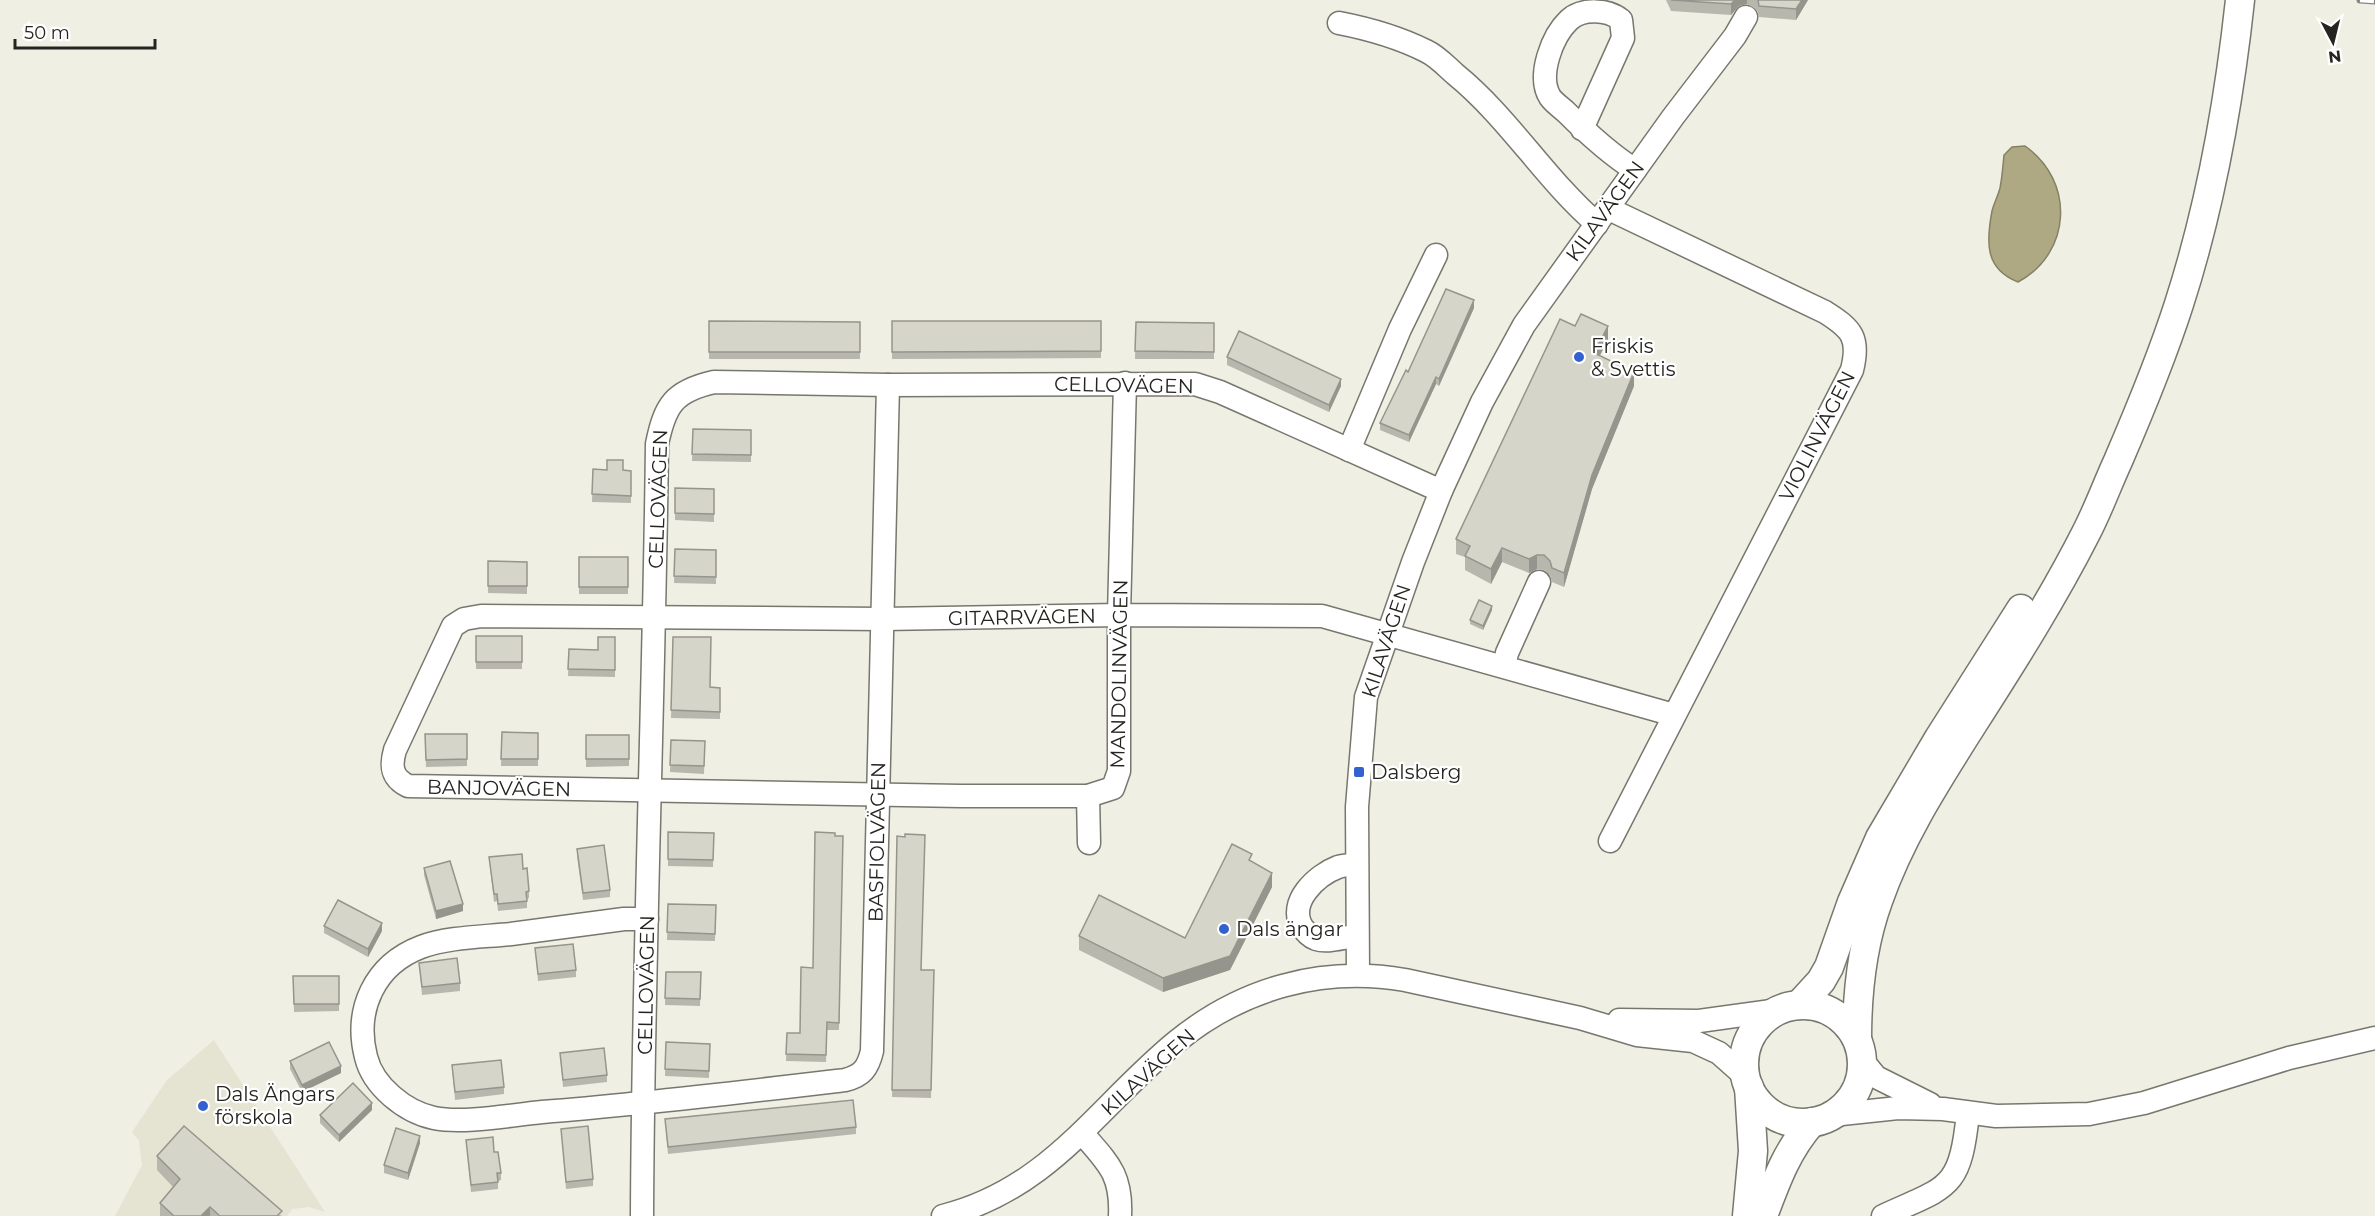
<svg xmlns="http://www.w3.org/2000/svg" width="2375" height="1216" viewBox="0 0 2375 1216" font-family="Montserrat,sans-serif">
<rect width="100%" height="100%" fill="#f0efe4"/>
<polygon fill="#e5e3d1" points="214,1040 325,1212 309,1207 292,1209 287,1216 115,1216 142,1165 139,1141 132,1132 167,1080"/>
<path fill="#aea982" stroke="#858165" stroke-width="1.5" d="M2025 146C2075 181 2072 253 2018 282 1985 269 1986 243 1992 211 1994 203 1998 196 2000 188 2002 178 2003 166 2004 155L2012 147Z"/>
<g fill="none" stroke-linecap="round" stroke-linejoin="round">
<g stroke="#78776d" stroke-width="25">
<g id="minor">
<path d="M1339 23C1370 29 1398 37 1426 51 1437 56 1446 66 1455 74 1509 118 1545 179 1597 224"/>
<path d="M1582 129 1623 38 1621 20C1608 9 1582 8 1569 20 1552 36 1537 76 1550 97 1554 103 1562 108 1567 113 1588 134 1610 154 1635 170"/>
<path d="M1609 209 1825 312C1852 329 1860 338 1852 370L1610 841"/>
<path d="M1125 383 1119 615V771L1113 788 1088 796H961L408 786C392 778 390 767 395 750L453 626 464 619 481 616 883 619 1119 615 1322 616 1674 715"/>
<polyline points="1349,450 1400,329 1436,255"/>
<polyline points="1504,666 1507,653 1539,582"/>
<polyline points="1088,796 1089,843"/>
<path d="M1356 865C1350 865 1344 865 1338 867 1317 875 1287 902 1302 927 1306 932 1310 937 1316 939 1328 943 1344 937 1357 936"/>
<path d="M647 919H624C586 924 549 929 511 934 482 937 448 937 421 947 374 965 354 1010 366 1057 373 1086 405 1112 434 1118 463 1124 511 1115 542 1112 644 1104 744 1092 845 1080 862 1076 868 1068 872 1051L888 385"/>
<polyline points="1358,975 1357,807 1366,697 1413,562 1441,491 1482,402 1524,325 1673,117 1735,36 1746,17"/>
<polyline points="1619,1020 1699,1021 1779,1010"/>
<polyline points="1862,1060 1876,1077 1930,1104"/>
<polyline points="1832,1115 1898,1108 1943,1109 1996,1116 2089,1114 2144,1103 2289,1058 2375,1038"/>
<path d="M1082 1133C1108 1163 1122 1174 1120 1216"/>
<path d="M642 1216C643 959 654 701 657 444 665 405 674 391 714 382L888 385 1195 384 1220 392 1441 491"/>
<path d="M943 1216C1050 1189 1097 1107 1176 1042 1242 988 1322 966 1405 980L1580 1018 1637 1035 1693 1041 1719 1053 1746 1077"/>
<path d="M1883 1216C1948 1186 1960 1191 1968 1113"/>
</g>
</g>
<g stroke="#78776d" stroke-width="31">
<g id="major">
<polyline points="1799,1005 1821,981 1829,967 1852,902 1880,838 1939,738 2021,609"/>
<circle cx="1803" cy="1064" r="59"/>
<path d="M1857 1039C1857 992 1862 945 1878 901 1900 837 1938 779 1974 722 2013 661 2053 598 2086 533 2098 510 2107 485 2118 461 2140 410 2162 357 2179 304 2211 205 2229 102 2240 0"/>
<polyline points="1747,1216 1753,1151 1749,1087"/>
<path d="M1763 1216C1776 1181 1787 1150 1812 1122"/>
</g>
</g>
<use href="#minor" stroke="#fff" stroke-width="22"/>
<use href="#major" stroke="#fff" stroke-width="28"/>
<g stroke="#85857d" stroke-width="7">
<polyline id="rail" points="2360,0 2375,1"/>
</g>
<use href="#rail" stroke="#fff" stroke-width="4.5" stroke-dasharray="14" stroke-linecap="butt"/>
</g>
<g fill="#b8b7ae">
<polygon points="1666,0 1808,0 1796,20 1759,17 1757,10 1747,4 1739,6 1731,15 1671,11"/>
<polygon points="1474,308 1439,386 1436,384 1409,442 1380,430 1380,423 1408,372"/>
<polygon points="709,321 860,322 860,359 709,359"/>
<polygon points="892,321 1101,321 1101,358 892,359"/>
<polygon points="1136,322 1214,323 1214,359 1135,359"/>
<polygon points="1608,340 1599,356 1634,386 1592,489 1564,587 1552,582 1550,575 1544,570 1537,569 1529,573 1502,562 1491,584 1465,570 1465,557 1456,554 1456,539"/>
<polygon points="1227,357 1341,386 1329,412 1227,365"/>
<polygon points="693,429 751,430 751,462 692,461"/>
<polygon points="593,469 631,471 631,503 592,502"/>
<polygon points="675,488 714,489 714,522 675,520"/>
<polygon points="675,549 716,550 716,584 674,583"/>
<rect x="579" y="557" width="49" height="37"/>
<polygon points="488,561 527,562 527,594 488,593"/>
<polygon points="1492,610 1483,630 1470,624 1470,620"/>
<rect x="476" y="636" width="46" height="33"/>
<polygon points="615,637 615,677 568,676 569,649 598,650"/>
<polygon points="673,637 710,687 720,688 720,719 671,718"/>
<polygon points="502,732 538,733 538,766 501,766"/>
<polygon points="425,734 467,734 467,766 426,767"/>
<polygon points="586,735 629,735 629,766 586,767"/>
<polygon points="671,740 705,741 704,774 670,772"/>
<polygon points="668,832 714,833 713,867 668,866"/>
<polygon points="835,836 843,836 839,1030 827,1030 826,1062 786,1061 787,1033 800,1033 813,968"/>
<polygon points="897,836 922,970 934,970 931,1098 892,1097"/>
<polygon points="577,849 610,890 610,897 583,900 577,856"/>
<polygon points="489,857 529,891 529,898 527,899 527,908 498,911 497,901 494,902"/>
<polygon points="1252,862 1272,887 1230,970 1163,992 1079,950 1079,936 1185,938"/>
<polygon points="424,868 463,911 436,919 424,875"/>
<polygon points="668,904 716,905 715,941 667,940"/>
<polygon points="324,926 382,931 368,957 324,933"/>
<polygon points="535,948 576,970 576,977 538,981"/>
<polygon points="419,963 460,983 460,991 422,995"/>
<polygon points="666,972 701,972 700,1006 665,1005"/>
<polygon points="293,976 339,976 339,1011 294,1012"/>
<polygon points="666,1042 710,1044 709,1078 665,1076"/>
<polygon points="560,1053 607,1075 607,1082 563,1087"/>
<polygon points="290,1061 341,1073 302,1092 290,1069"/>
<polygon points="452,1065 504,1087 504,1094 455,1100"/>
<polygon points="372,1110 339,1142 320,1123 320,1115"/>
<polygon points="665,1119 856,1127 856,1134 668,1154"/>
<polygon points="561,1129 593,1179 593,1186 566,1189"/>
<polygon points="466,1140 494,1152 501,1173 501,1180 498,1181 498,1189 471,1192"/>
<polygon points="420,1143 408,1180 384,1173 384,1165"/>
<polygon points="157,1156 282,1216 160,1216 160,1203 173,1187 157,1170"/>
</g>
<g fill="#96958d">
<polygon points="1735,0 1747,0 1747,4 1739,6 1731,15 1731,4"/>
<polygon points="1802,0 1808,0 1796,20 1796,9"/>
<polygon points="1474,300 1474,308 1439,386 1439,379"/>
<polygon points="1608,326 1608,340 1594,367 1594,353"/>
<polygon points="1634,372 1634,386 1592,489 1564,587 1564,573 1592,475"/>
<polygon points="1436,377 1436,384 1409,442 1409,435"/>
<polygon points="1341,379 1341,386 1329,412 1329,405"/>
<polygon points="1502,548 1502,562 1491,584 1491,569"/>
<polygon points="1537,555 1537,569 1529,573 1529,559"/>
<polygon points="1492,606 1492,610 1483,630 1483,626"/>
<polygon points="1272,873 1272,887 1230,970 1163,992 1163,978"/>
<polygon points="463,904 463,911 436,919 436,911"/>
<polygon points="382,923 382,931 368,957 368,949"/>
<polygon points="341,1066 341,1073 302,1092 302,1085"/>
<polygon points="372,1103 372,1110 339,1142 339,1135"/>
<polygon points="420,1136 420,1143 408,1180 408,1173"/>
<polygon points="210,1207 210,1216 201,1216"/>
</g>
<g fill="#d6d5ca" stroke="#96958d" stroke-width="1.5">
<polygon points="1671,0 1735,0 1731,4"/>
<polygon points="1758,0 1802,0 1796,9 1759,6"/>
<polygon points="1446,289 1474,300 1439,379 1436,377 1409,435 1380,423 1406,370 1408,372"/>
<polygon points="1581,314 1608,326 1594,353 1634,372 1592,475 1564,573 1552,568 1550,561 1544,555 1537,555 1529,559 1502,548 1491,569 1465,556 1470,546 1456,539 1560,319 1575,326"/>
<polygon points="709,321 860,322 860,352 709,352"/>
<polygon points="892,321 1101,321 1101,351 892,352"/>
<polygon points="1136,322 1214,323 1214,352 1135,351"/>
<polygon points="1239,331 1341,379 1329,405 1227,357"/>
<polygon points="693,429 751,430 751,455 692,454"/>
<polygon points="607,460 623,460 623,470 631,471 631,496 592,494 593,469 607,470"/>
<polygon points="675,488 714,489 714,514 675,513"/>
<polygon points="675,549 716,550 716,577 674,576"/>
<rect x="579" y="557" width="49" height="30"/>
<polygon points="488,561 527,562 527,586 488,586"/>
<polygon points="1479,600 1492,606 1483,626 1470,620"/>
<rect x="476" y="636" width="46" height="26"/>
<polygon points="598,637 615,637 615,670 568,669 569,649 598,650"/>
<polygon points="673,637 711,637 710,687 720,688 720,712 671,710"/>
<polygon points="502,732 538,733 538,759 501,759"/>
<polygon points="425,734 467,734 467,759 426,760"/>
<rect x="586" y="735" width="43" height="24"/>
<polygon points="671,740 705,741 704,766 670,765"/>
<polygon points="668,832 714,833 713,860 668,859"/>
<polygon points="815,832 835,833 835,836 843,836 839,1023 827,1022 826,1055 786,1054 787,1033 800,1033 801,967 813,968"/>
<polygon points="905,834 925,835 921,970 934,970 931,1090 892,1090 897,836 905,837"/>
<polygon points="1232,844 1252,854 1249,860 1272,873 1230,956 1163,978 1079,936 1099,895 1185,938"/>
<polygon points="604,845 610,890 583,893 577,849"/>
<polygon points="522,854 523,869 527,868 529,891 526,892 527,901 498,904 497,894 494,894 489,857"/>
<polygon points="450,861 463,904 436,911 424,868"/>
<polygon points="338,900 382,923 368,949 324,926"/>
<polygon points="668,904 716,905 715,934 667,932"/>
<polygon points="573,944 576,970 538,974 535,948"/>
<polygon points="457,958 460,983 422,987 419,963"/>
<polygon points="666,972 701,972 700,999 665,998"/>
<polygon points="293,976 339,976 339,1004 294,1004"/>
<polygon points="329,1042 341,1066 302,1085 290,1061"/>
<polygon points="666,1042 710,1044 709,1071 665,1069"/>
<polygon points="604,1048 607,1075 563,1080 560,1053"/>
<polygon points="501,1060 504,1087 455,1092 452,1065"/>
<polygon points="353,1083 372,1103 339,1135 320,1115"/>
<polygon points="853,1100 856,1127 668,1147 665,1119"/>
<polygon points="184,1126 282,1211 277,1216 220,1216 210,1207 201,1216 174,1216 160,1203 180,1179 157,1156"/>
<polygon points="588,1126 593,1179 566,1182 561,1129"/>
<polygon points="396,1128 420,1136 408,1173 384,1165"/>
<polygon points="493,1137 494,1152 498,1152 501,1173 497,1173 498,1182 471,1185 466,1140"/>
</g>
<g fill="#3361d0" stroke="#fff" stroke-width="2">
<circle cx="1579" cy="357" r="6"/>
<rect x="1353" y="766" width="12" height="12" rx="3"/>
<circle cx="1224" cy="929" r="6"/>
<circle cx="203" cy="1106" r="6"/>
</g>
<g text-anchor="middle" stroke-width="4.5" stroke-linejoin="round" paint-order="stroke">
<g font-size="20" fill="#242420" stroke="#fff">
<text transform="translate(1605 211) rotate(-54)" y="7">KILAVÄGEN</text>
<text transform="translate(1124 385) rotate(1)" y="7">CELLOVÄGEN</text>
<text transform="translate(1817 436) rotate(-63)" y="7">VIOLINVÄGEN</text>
<text transform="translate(658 499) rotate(-88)" y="7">CELLOVÄGEN</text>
<text transform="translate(1022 617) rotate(-1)" y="7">GITARRVÄGEN</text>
<text transform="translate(1386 641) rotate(-72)" y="7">KILAVÄGEN</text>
<text transform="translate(1119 674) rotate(-89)" y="7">MANDOLINVÄGEN</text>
<text transform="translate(499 788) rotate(1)" y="7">BANJOVÄGEN</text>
<text transform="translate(877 842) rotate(-89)" y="7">BASFIOLVÄGEN</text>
<text transform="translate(646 985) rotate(-89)" y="7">CELLOVÄGEN</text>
<text transform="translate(1148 1072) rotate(-42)" y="7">KILAVÄGEN</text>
</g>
<g font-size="20" fill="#242420" stroke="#fff" text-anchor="start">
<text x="1591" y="353">Friskis<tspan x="1591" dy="23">&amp; Svettis</tspan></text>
<text x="1371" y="779">Dalsberg</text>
<text x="1236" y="936">Dals ängar</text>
<text x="215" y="1101">Dals Ängars<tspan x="215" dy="23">förskola</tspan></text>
</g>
</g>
<g transform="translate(2333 42) rotate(173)" stroke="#ffffff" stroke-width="4.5" paint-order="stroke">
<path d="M0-4.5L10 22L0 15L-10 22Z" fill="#242420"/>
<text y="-9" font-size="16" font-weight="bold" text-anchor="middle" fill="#242420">N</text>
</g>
<path d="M15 39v9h140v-9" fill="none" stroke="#242420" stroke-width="3"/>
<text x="24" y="39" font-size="18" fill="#242420" stroke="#ffffff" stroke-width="4.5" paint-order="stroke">50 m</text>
</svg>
